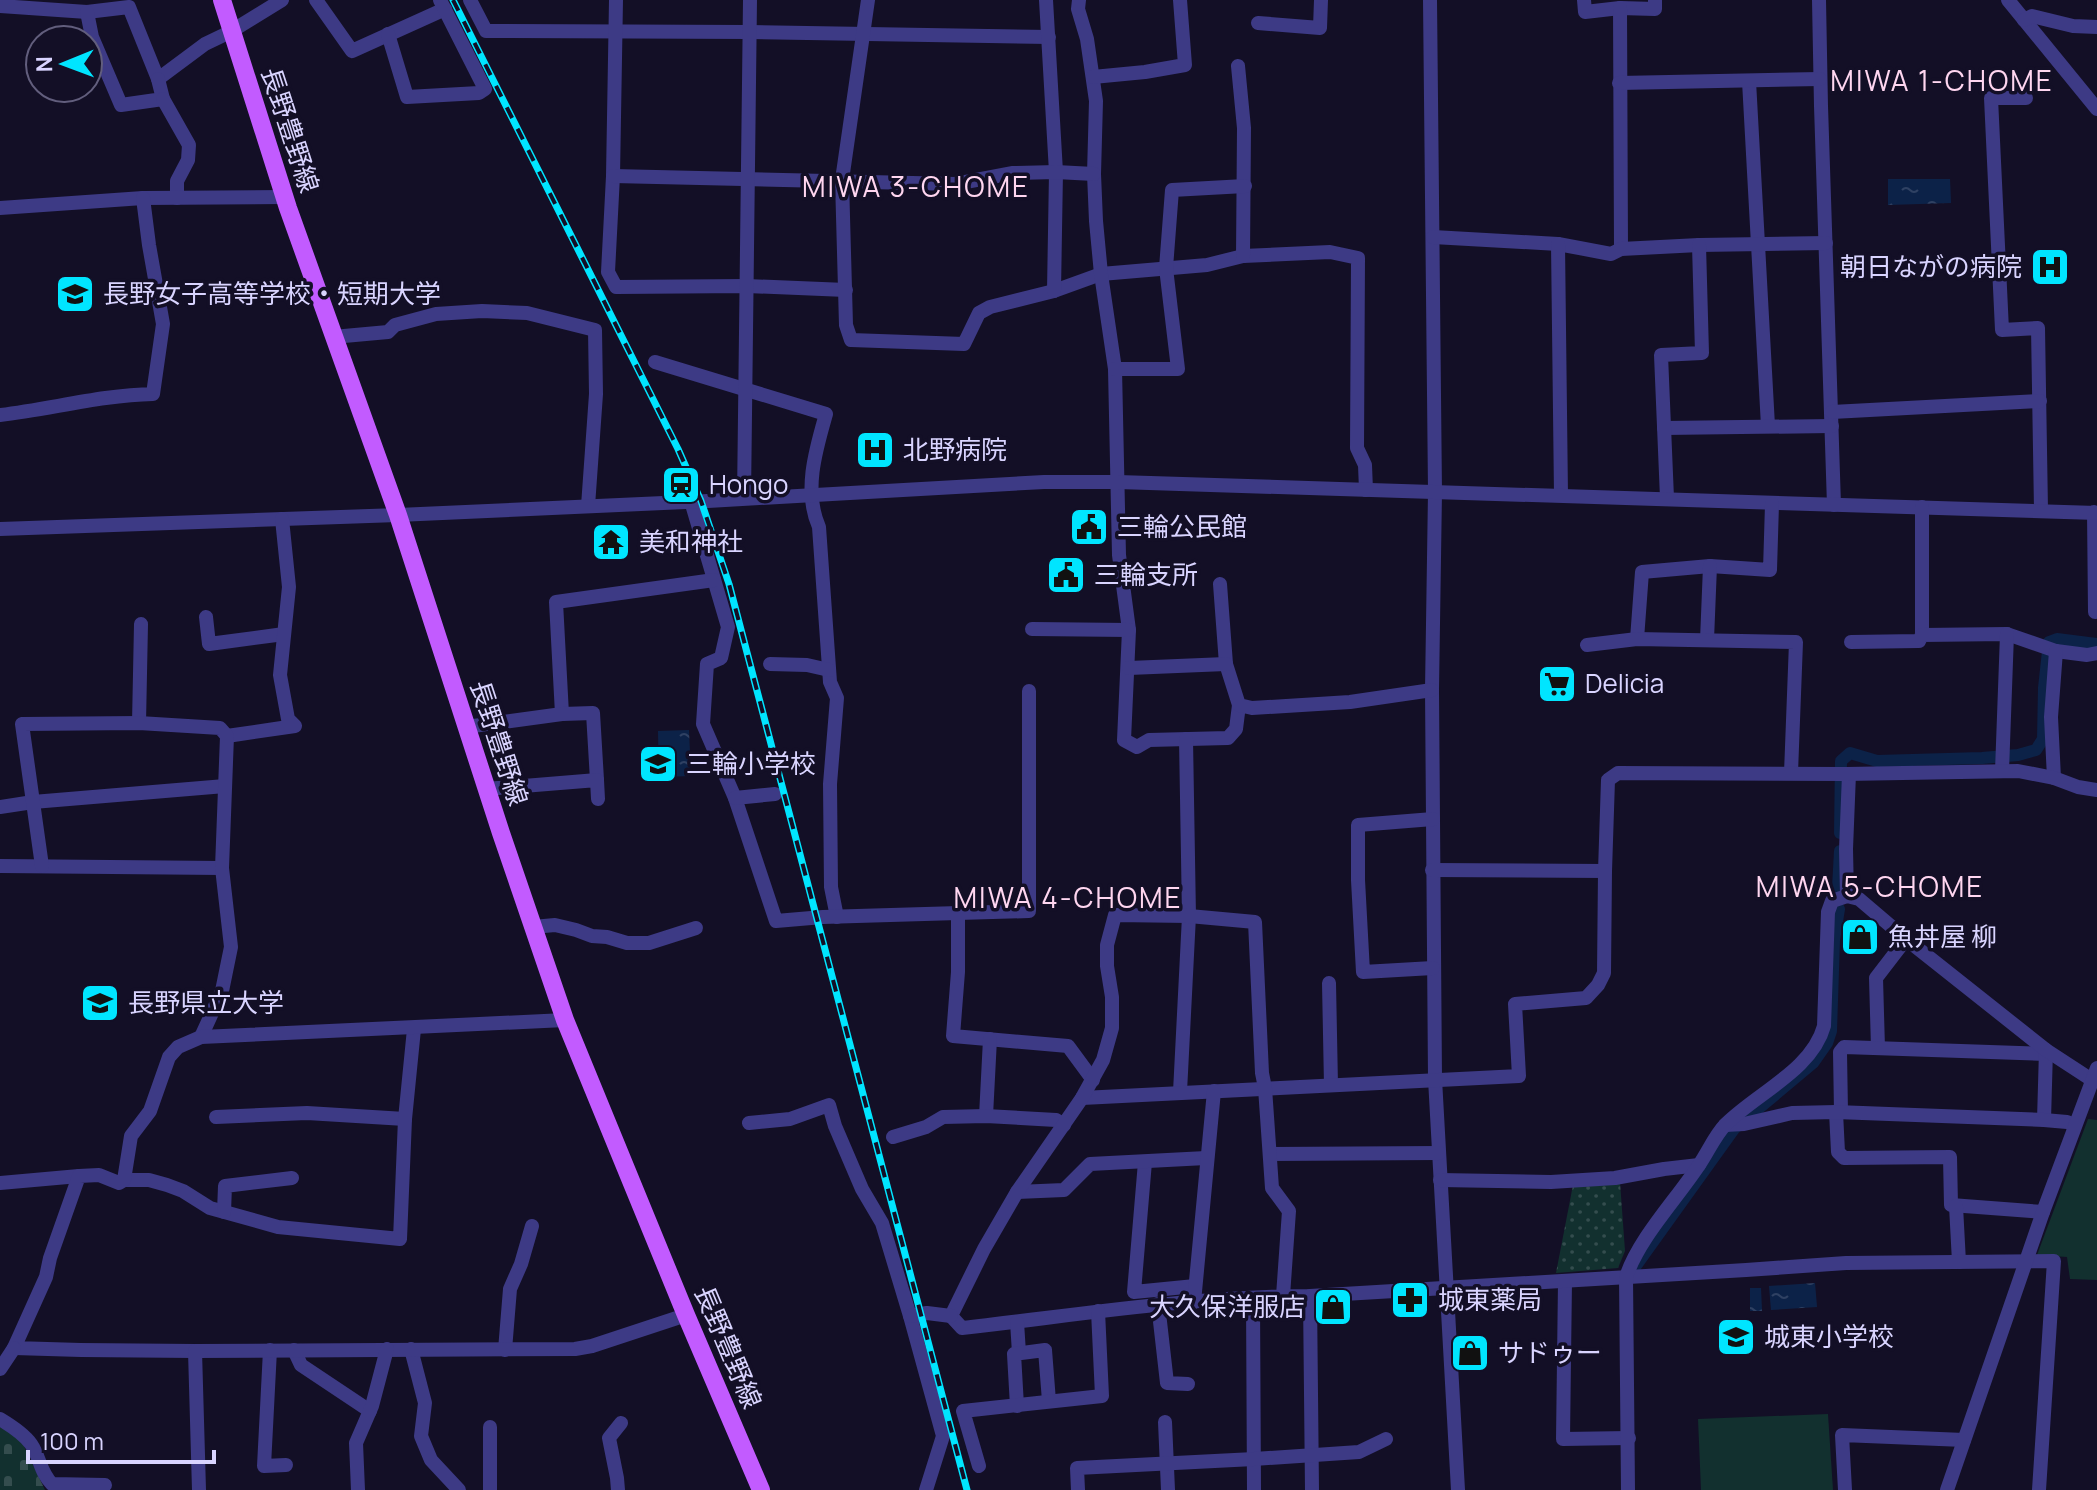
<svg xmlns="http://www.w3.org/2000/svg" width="2097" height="1490" viewBox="0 0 2097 1490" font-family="Manrope,'Noto Sans JP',sans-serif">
<defs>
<pattern id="green-dots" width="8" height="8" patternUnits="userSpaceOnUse" patternTransform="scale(2)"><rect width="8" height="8" fill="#12302f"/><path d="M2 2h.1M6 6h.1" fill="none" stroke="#344d4e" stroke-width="1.8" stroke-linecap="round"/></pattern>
<pattern id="cemetery-stones" width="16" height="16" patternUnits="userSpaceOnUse" patternTransform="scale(2)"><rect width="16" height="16" fill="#12302f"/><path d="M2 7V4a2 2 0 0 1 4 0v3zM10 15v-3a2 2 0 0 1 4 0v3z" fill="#344d4e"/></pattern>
<pattern id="water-ripples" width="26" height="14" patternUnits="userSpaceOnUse" patternTransform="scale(2)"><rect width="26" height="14" fill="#0c2248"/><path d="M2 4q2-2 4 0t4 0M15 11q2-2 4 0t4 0" fill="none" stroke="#2f4163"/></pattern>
</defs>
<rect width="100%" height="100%" fill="#130f26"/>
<polygon fill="url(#green-dots)" points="1620,1182 1625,1251 1618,1268 1556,1273 1573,1185"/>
<polygon fill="url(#cemetery-stones)" points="0,1426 21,1440 45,1490 0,1490"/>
<g fill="#12302f">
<polygon points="2088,1119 2097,1120 2097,1280 2070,1279 2067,1257 2037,1255"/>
<polygon points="1828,1414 1833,1490 1701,1490 1698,1419"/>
</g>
<g fill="url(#water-ripples)">
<polygon points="1888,179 1950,179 1951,203 1888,205"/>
<polygon points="689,730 691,776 659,777 658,731"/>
<polygon points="1815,1283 1817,1307 1771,1310 1769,1286"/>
<polygon points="1750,1288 1761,1288 1762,1311 1750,1311"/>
</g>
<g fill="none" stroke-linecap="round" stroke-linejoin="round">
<g stroke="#0c2248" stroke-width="12">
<polyline points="1840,833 1841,761 1850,753 1877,761 1982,758 2018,755 2036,750 2043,739 2044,688 2049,642 2057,639 2097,644"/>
<polyline points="1838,888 1840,851"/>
<polyline points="1635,1267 1734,1129 1813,1063 1827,1043 1831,1031 1834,940 1839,909"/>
</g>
<g stroke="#3d3a85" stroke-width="14">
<polyline points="316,0 352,51 445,9"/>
<polyline points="470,0 486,31 749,32 1049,37"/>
<polyline points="616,0 613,176 608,272 616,287 747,286 846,290"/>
<polyline points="868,0 842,180 846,325 851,340 964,344 979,313 990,307 1054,291 1101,274 1207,265 1243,256 1330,252 1358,258 1357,448 1365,465 1366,490"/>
<polyline points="1046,0 1056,172 1054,291"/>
<polyline points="1079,0 1078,9 1087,39 1096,101 1094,174 1096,221 1101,274 1115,369 1119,555 1129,630 1124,740 1137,747 1149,740 1228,738 1236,729 1239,705"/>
<polyline points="1430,0 1435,492 1432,690 1435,1079 1458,1490"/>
<polyline points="1584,0 1585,12 1620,8 1655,9 1655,0"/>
<polyline points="1819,0 1821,106 1834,505"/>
<polyline points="2008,0 2097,109"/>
<polyline points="0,6 87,12 129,7 158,79 205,44 230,32 282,0"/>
<polyline points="1620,8 1621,249"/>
<polyline points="87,12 92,37 121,105 163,99 158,79"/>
<polyline points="2024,20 2032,16 2073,26 2097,27"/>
<polyline points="1258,23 1320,28 1321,0"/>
<polyline points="388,34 407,97 479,93 485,89 440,0"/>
<polyline points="1238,66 1244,128 1243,256"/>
<polyline points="1093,77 1145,72 1185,65 1180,0"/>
<polyline points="1749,81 1768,426"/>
<polyline points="1619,83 1820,79"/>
<polyline points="2026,98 1991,98 2002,330 2038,328 2041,510"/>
<polyline points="163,99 189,145 188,160 177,181 177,198"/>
<polyline points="613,176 955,184 1013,173 1056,172 1094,174"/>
<polyline points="0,208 143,198 284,197"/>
<polyline points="1433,237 1558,244 1611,254 1621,249 1699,245 1826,243"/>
<polyline points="1558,244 1561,495"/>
<polyline points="333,337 388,332 395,325 436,314 482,311 527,313 595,330 596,394 588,506"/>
<path d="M655 362 826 414C816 449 803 491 819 527L830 682 837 698 830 784 831 887 837 917"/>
<polyline points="1115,369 1178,369 1166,268 1172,190 1245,186"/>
<polyline points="1832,412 2040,401"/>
<path d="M0 415C51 409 102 395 153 394L163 324 149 245 143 198"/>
<polyline points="1664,428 1832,426"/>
<polyline points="744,498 750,0"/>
<polyline points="1667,498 1661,355 1702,353 1699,245"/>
<polyline points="691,501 728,627 721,658 707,664 703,724 735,798 776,921 823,917 1029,911 1029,691"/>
<polyline points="2094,512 2095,612"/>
<polyline points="0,529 398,515 708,501 1044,482 1118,482 2097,513"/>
<polyline points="1220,584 1226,664 1239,705 1252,708 1350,702 1432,690"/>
<polyline points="206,617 209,644 284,634"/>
<polyline points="1032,629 1129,630"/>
<polyline points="1922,635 1922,507"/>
<polyline points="1637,639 1642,572 1710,566 1770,570 1772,504"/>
<polyline points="1707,640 1710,566"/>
<polyline points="1851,642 1919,641 1922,635 2007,634 2056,651 2087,655 2097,653"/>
<polyline points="1587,645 1637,639 1796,642 1791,773"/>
<polyline points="770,664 807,665 829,670"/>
<polyline points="1129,668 1226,664"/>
<polyline points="562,714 556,602 714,580"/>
<polyline points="139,723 141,624"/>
<polyline points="466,727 562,714 593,713 597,780"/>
<polyline points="227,736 295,726 288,719 280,675 289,587 282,519"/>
<polyline points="2002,771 2007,634"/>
<polyline points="2054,778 2051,717 2056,651"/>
<polyline points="486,789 597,780 598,799"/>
<polyline points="735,798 775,794"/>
<polyline points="0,807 33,802 225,786"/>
<polyline points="1433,819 1358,825 1358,880 1363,972 1433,968"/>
<polyline points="0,866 222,868"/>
<polyline points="42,866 22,724 139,723 220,728 227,736 222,868 231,947 222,991 201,1037"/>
<polyline points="1432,870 1605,871"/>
<polyline points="1847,896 1846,849 1849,774"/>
<polyline points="958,913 958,972 953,1036 1068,1046 1093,1080"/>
<polyline points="533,927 555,925 576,930 592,936 607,937 627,943 649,943 696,928"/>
<polyline points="1329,983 1331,1085"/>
<polyline points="1878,1048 1876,978 1906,939"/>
<polyline points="1180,1092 1189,916 1186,739"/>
<polyline points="1082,1098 1519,1076 1515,1004 1586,998 1598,985 1604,973 1605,871 1608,780 1618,773 1846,774 2018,771 2054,778 2078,787 2097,790"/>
<polyline points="1836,1112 1838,1152 1844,1158 1950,1157 1951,1205 2043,1212"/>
<polyline points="1841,1112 1840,1052 1844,1047 2045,1054"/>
<polyline points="986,1116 990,1039"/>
<polyline points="216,1117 307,1113 405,1119"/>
<polyline points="2044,1120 2046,1050"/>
<polyline points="749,1123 790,1119 829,1105 835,1126 862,1189 882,1223 910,1316 943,1436 926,1490"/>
<polyline points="1725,1125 1744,1124 1792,1113 1836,1112 2044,1120 2067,1122 2075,1125"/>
<polyline points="893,1137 926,1127 943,1117 986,1116 1056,1120 1064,1125"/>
<polyline points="1270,1154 1439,1153"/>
<polyline points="1145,1162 1134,1292 1195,1286"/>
<polyline points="124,1180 149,1180 167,1185 183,1191 210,1208 278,1227 400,1239 405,1119 414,1029"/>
<polyline points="1440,1180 1551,1182 1615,1178 1664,1169 1699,1165"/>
<polyline points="0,1183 79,1176"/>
<polyline points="1017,1192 1064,1190 1090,1164 1206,1158"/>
<polyline points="1956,1206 1959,1262"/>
<polyline points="224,1212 225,1186 292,1178"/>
<polyline points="1565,1281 1563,1439 1629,1438"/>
<path d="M1283 1296 1289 1211 1272 1188 1265 1088 1262 1073 1255 922 1189 916 1115 915 1107 945V966L1112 997V1028L1103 1060 1082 1098 1017 1192 984 1249 951 1316 962 1328C1078 1315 1194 1296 1310 1296L1746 1270 1846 1263 2054 1261 2039 1490"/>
<polyline points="1310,1296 1312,1490"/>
<polyline points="1253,1299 1254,1490"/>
<polyline points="1194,1302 1214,1091"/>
<polyline points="1158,1304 1167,1383 1188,1384"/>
<polyline points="910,1316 927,1313 951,1316"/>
<polyline points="1017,1322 1019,1353"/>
<polyline points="411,1349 425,1403 421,1436 431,1460 459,1490"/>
<polyline points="270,1350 264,1466 286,1465"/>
<polyline points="294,1350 301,1365 370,1411"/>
<polyline points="505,1350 510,1289 521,1264 532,1226"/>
<polyline points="195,1351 81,1350 14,1348 46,1277 50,1258 79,1176 99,1175 119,1183 124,1180 131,1136 150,1111 169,1057 178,1047 201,1037 565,1020"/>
<polyline points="0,1369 14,1348"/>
<polyline points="1017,1406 1014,1354 1045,1350 1049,1401"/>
<path d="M0 1419C10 1425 24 1434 31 1444 40 1457 40 1472 52 1484L105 1485"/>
<polyline points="1165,1422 1168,1490"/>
<polyline points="490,1427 490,1490"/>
<polyline points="979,1466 963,1411 1102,1396 1098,1311"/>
<polyline points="199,1490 195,1351 575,1349 592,1346 686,1315"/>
<polyline points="358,1490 356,1443 372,1406 387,1349"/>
<polyline points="618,1490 617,1478 609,1438 621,1423"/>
<polyline points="1078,1490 1077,1468 1254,1459 1359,1452 1386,1439"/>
<path d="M1628 1490 1626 1277C1639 1238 1676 1200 1699 1165 1708 1152 1715 1135 1726 1124 1757 1093 1812 1070 1824 1026L1828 912 1832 901 1847 896 1859 899 1906 939 2046 1050 2092 1080"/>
<polyline points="1845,1490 1842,1435 1964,1440"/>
<polyline points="1947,1490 2043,1212 2097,1068"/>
</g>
<polyline stroke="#c25bff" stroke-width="18" points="222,0 288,208 398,515 501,833 565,1020 686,1315 761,1490"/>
<g stroke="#00e5ff" stroke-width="7">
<polyline id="rail" points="453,0 678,449 701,501 729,584 967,1490"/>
</g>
<use href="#rail" stroke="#130f26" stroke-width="4" stroke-dasharray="12" stroke-linecap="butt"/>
</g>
<defs>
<g id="hospital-square" transform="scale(2)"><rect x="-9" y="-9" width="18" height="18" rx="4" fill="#00e5ff" stroke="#130f26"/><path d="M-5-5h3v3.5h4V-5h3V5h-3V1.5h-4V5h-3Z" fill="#111"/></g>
<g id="school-square" transform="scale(2)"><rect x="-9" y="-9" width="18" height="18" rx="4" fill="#00e5ff" stroke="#130f26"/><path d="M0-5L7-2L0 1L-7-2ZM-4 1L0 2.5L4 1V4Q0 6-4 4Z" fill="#111"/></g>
<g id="station-square" transform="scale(2)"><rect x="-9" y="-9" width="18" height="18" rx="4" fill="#00e5ff" stroke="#130f26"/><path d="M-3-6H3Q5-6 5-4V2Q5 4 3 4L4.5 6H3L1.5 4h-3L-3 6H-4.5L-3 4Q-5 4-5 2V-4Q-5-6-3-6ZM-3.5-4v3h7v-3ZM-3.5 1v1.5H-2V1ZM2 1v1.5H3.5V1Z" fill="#111"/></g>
<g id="civic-square" transform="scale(2)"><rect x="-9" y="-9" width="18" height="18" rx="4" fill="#00e5ff" stroke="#130f26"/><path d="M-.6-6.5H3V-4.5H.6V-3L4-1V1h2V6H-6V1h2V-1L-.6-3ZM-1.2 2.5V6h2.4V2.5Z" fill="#111"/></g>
<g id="temple-square" transform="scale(2)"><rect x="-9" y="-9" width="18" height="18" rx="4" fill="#00e5ff" stroke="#130f26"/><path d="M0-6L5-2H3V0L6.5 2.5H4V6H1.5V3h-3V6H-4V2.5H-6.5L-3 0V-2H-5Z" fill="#111"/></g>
<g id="supermarket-square" transform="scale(2)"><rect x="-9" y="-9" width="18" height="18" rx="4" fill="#00e5ff" stroke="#130f26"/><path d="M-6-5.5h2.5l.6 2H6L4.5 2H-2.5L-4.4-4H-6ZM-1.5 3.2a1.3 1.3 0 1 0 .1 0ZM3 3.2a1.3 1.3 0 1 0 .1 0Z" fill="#111"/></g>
<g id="shop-square" transform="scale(2)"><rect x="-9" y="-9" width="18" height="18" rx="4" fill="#00e5ff" stroke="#130f26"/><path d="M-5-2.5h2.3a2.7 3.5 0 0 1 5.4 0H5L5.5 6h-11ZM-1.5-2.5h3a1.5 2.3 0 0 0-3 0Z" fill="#111"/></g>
<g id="pharmacy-square" transform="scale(2)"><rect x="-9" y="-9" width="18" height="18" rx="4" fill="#00e5ff" stroke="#130f26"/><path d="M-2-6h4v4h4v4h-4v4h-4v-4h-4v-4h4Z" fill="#111"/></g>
</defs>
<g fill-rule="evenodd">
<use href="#hospital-square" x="2050" y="267"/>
<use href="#school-square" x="75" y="294"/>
<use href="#hospital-square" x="875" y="450"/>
<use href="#station-square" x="681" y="485"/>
<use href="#civic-square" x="1089" y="527"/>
<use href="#temple-square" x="611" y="542"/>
<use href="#civic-square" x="1066" y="575"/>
<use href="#supermarket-square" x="1557" y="684"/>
<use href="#school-square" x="658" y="764"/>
<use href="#shop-square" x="1860" y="937"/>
<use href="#school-square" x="100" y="1003"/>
<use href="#pharmacy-square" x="1410" y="1300"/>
<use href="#shop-square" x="1333" y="1307"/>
<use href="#school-square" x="1736" y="1337"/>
<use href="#shop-square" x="1470" y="1353"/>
</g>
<g text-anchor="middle" stroke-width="7" stroke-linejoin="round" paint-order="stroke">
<g font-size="26" fill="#d9d4ff" stroke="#130f26">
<text transform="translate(290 130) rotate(72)" y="9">長野豊野線</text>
<text transform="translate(499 743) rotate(72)" y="9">長野豊野線</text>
<text transform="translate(728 1347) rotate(67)" y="9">長野豊野線</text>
</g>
<g font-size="26" fill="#d9d4ff" stroke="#130f26" text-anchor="start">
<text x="2022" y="276" text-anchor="end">朝日ながの病院</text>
<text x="103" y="303">長野女子高等学校・短期大学</text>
<text x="903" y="459">北野病院</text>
<text x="709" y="494">Hongo</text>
<text x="1117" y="536">三輪公民館</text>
<text x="639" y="551">美和神社</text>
<text x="1094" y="584">三輪支所</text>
<text x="1585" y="693">Delicia</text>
<text x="686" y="773">三輪小学校</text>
<text x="1888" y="946">魚丼屋 柳</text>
<text x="128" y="1012">長野県立大学</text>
<text x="1438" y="1309">城東薬局</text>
<text x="1305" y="1316" text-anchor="end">大久保洋服店</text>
<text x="1764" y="1346">城東小学校</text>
<text x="1498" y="1362">サドゥー</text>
</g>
<g font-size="28" letter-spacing="2" fill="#ffd6f0" stroke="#130f26">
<text x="1942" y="91">MIWA 1-CHOME</text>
<text x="916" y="197">MIWA 3-CHOME</text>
<text x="1870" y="897">MIWA 5-CHOME</text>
<text x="1068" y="908">MIWA 4-CHOME</text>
</g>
</g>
<g transform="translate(64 64) rotate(269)"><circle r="38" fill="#130f26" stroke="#625e7d" stroke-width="2"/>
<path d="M0-6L14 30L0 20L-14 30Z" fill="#00e5ff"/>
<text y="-12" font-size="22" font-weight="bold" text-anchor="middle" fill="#d9d4ff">N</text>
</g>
<path d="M28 1450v12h186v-12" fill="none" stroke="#d9d4ff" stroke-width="4"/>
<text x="40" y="1450" font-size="24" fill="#d9d4ff" stroke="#130f26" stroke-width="6" paint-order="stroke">100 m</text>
</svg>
